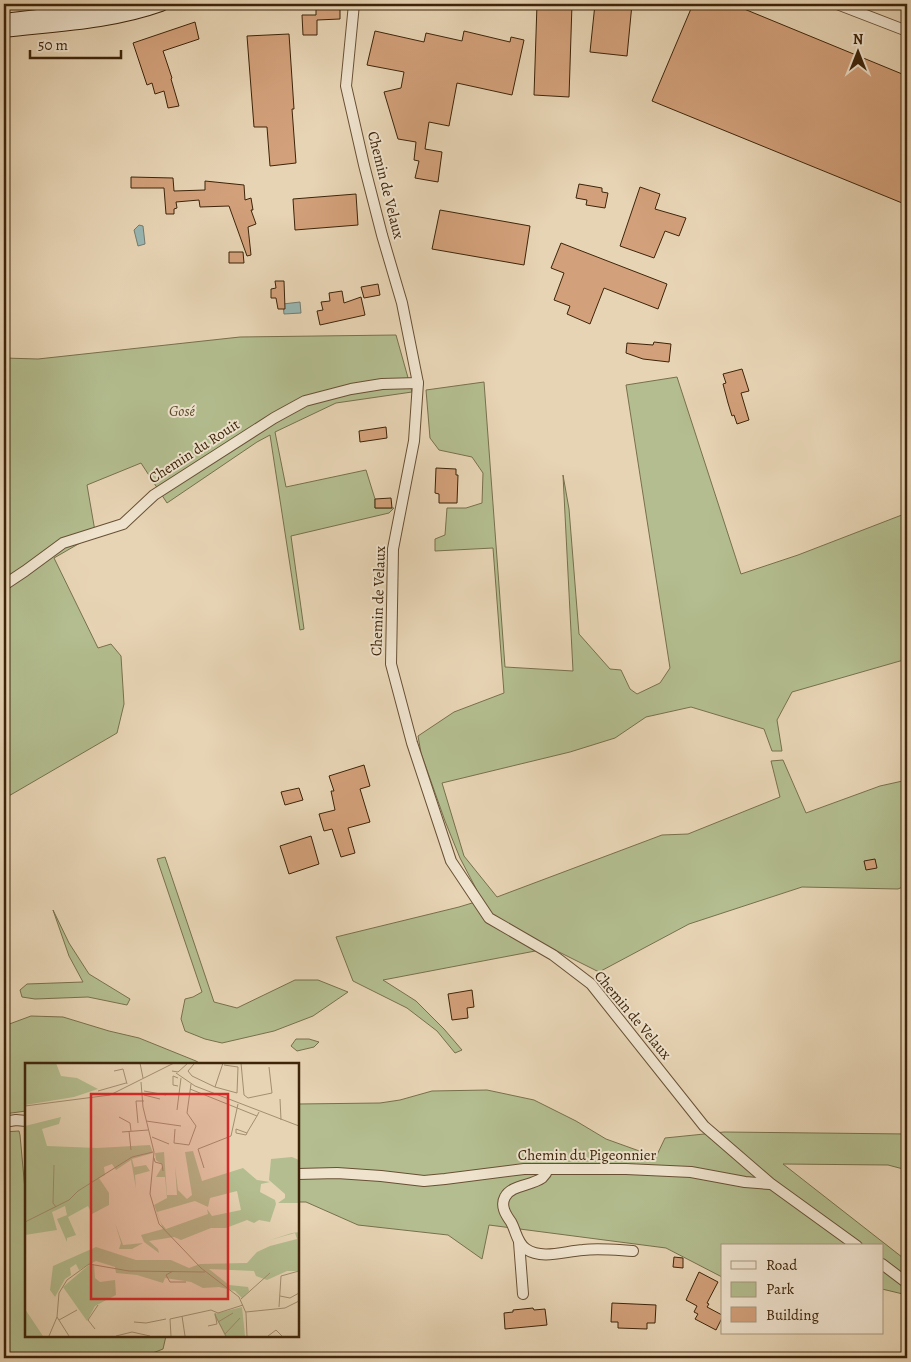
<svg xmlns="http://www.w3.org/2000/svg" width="911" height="1362" viewBox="0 0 911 1362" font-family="Alegreya,serif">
<rect width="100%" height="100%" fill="#e7d4b4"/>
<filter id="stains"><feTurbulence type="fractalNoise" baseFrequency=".004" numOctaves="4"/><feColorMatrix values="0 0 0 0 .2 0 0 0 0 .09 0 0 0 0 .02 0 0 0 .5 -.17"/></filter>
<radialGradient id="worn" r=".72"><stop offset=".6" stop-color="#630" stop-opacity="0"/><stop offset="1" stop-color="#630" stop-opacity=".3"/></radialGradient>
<g fill="#b3bd8f" stroke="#78704c">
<polygon points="396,335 412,392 336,403 275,432 286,487 366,470 375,499 375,508 394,508 389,513 291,536 304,629 300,630 270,435 257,442 167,503 141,463 87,485 96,537 80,543 54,558 98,648 111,644 121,656 124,704 117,733 7,797 4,789 4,358 38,359 240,337"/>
<polygon points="677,377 741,574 798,555 907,513 907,659 792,692 777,720 782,751 772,751 764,729 691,707 646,717 615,738 570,752 442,783 464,856 497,897 662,835 688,834 780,797 771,761 783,760 806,813 880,786 907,780 907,885 898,889 802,887 689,924 599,972 551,948 383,980 416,1001 444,1029 462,1050 455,1053 437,1031 407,1008 353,981 336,937 459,907 482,900 460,858 445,821 421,753 418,736 454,712 504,693 493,548 435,551 435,539 445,535 447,508 466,508 482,503 483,473 472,457 439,450 430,438 426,390 484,382 505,667 573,671 563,475 569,509 579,634 610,669 621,670 630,689 637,694 660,683 670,668 626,385"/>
<polygon points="165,857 214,1002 237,1008 295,980 318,980 348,992 313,1016 274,1031 222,1043 205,1039 185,1031 181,1019 185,999 193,997 202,992 157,859"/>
<polygon points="53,910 69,943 89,974 130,999 127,1005 88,997 35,999 22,997 20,990 27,984 83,982 69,956"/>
<polygon points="31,1016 63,1017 109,1031 139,1038 196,1061 201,1064 26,1064 26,1111 4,1114 4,1026"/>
<polygon points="296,1039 309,1039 319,1042 314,1047 297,1051 291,1046"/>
<polygon points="487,1090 534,1100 576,1121 606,1139 656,1157 665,1138 724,1132 907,1134 907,1170 888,1165 783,1164 907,1261 907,1295 882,1289 882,1246 722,1246 722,1277 666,1248 489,1225 482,1259 448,1235 358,1225 306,1202 298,1202 298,1104 380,1103 400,1100 432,1091"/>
<polygon points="19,1131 20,1135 26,1201 26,1336 166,1336 163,1349 140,1358 4,1358 4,1132"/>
</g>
<g fill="#98b7b4" stroke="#747c70">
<polygon points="139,225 143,226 145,244 138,246 134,230"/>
<polygon points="300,302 301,313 284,314 283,304"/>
</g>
<g fill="#d2a07a" stroke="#3d2409">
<polygon points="537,4 572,4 569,97 534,95"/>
<polygon points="595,4 632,4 627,56 590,52"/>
<polygon points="693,4 732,4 907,76 907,205 652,101"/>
<polygon points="340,6 340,19 317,20 317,35 303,35 302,15 316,15 316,7"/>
<polygon points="195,22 199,39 163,51 172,78 171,79 179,106 168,108 164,91 155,94 152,83 147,85 133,43"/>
<polygon points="375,31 424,42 426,33 462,41 464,31 510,42 511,37 524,40 512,95 457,83 449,126 429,122 425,149 442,152 438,182 415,178 419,161 414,160 416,142 398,139 384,92 401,88 404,72 367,65"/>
<polygon points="289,34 294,109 292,109 296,163 270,166 267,127 254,127 247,36"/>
<polygon points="131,177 173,178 174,191 205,190 205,181 244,185 245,200 251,198 253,210 251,210 256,224 248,227 251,255 247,256 229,206 200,207 199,200 176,202 177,208 174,209 174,214 166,214 164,188 131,188"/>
<polygon points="579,184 602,188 602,192 608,193 605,208 586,205 587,200 576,198"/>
<polygon points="640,187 660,194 655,209 686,218 679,236 665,231 654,258 620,246"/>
<polygon points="356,194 358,225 295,230 293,199"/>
<polygon points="440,210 530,226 524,265 432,249"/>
<polygon points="561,243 667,284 658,309 604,288 590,324 567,314 570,306 554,300 564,273 551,268"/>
<polygon points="229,252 243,252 244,263 229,263"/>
<polygon points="275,281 284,281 285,309 278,309 276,298 271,298 271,289 276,288"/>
<polygon points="378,284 380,295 364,298 361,287"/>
<polygon points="342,291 344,303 361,297 365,315 320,325 317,311 323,310 321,302 330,301 329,293"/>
<polygon points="654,342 671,344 669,362 643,359 626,353 627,343 653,345"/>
<polygon points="742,369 749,391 741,393 749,420 737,424 734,415 732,416 728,403 723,384 726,383 723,374"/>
<polygon points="386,427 387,438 360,442 359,431"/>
<polygon points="436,468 456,469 456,475 458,475 457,503 439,503 439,494 435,493"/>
<polygon points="391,498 392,508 375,508 375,499"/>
<polygon points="364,765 370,786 360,789 370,822 348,828 355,853 341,857 332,829 324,831 319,814 335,810 331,791 334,791 329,776"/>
<polygon points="299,788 303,800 285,805 281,792"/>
<polygon points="311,836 319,864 289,874 280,846"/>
<polygon points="875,859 877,868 866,870 864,861"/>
<polygon points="472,990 474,1007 467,1008 468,1018 452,1020 448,994"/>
<polygon points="674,1257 683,1258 683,1268 673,1267"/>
<polygon points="699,1272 718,1282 707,1303 709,1304 707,1307 722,1315 722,1318 716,1330 695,1319 698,1314 694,1312 697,1306 686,1300"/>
<polygon points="612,1303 656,1305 655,1323 647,1323 647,1329 618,1328 618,1322 611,1322"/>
<polygon points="533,1308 534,1310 545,1309 547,1325 505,1329 504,1313 513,1312 513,1310"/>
</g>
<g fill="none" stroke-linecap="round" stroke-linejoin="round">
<g stroke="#685034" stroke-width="12">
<g id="street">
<polyline points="354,4 346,86 364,165 382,235 402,303 418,383 414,441 393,549 391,664 412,743 451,861 489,918 553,955 591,984 704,1126 770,1183 857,1246"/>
<polyline points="837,4 907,31"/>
<polyline points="4,585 25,571 63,543 123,524 154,495 274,418 305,401 351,389 382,384 418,383"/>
<polyline points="4,1122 16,1120 26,1121"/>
<path d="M548 1169C547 1172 544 1176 542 1178 531 1186 511 1185 505 1197 500 1206 506 1215 511 1222 516 1231 517 1243 526 1249 542 1260 565 1251 583 1250 599 1248 616 1250 633 1251"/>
<polyline points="298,1174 337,1173 381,1176 424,1181 445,1179 524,1169 626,1169 691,1172 745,1182 770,1184"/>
<polyline points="519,1242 523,1294"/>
<polyline points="882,1264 907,1283"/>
</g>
</g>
<g stroke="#3d2409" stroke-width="16">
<g id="secondary">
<polyline points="4,21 72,13 127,4"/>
<path d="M4 30C56 24 111 22 161 4"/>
</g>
</g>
<use href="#street" stroke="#efe3ce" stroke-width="10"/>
<use href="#secondary" stroke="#efe3ce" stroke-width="14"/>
</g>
<g text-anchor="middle" stroke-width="4" stroke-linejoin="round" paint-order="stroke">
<g font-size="15" fill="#3d2409" stroke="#efe3ce">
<text transform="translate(386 185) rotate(76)" y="5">Chemin de Velaux</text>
<text transform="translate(194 451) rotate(-33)" y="5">Chemin du Rouit</text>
<text transform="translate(378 601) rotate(-88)" y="5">Chemin de Velaux</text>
<text transform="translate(633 1015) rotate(50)" y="5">Chemin de Velaux</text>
<text x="587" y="1160">Chemin du Pigeonnier</text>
</g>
<g font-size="15" font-style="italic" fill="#5a4a2a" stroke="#efe3ce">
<text x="182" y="416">Gosé</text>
</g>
</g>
<g transform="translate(25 1063)">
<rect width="274" height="274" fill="#e7d4b4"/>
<path d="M0 0H31L36 13 52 15 73 26 49 34 0 42ZM36 54 34 61 17 66 22 83 72 85 125 82 128 90 107 96 109 104 121 102 125 108 110 112 111 126 106 97 91 107 87 101 79 104 80 112 74 115 84 130V142L67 151 63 143 43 154 51 172 42 175V179L32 156 42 152 40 143 27 149 32 167 0 172V63ZM168 88 177 118 218 105 232 117 245 119 236 121 235 129 250 137 251 141 245 159 234 157 229 160 222 157 201 165H186L156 177 149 174 124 178 133 186 134 190 119 179 116 172 138 166 129 142 142 135 140 114H131L138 102 131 97 130 90 139 89 142 132H152L150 103 153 127 162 136 167 132 160 89ZM212 128 216 147 187 153 182 146 183 151 141 166 136 160 132 149 170 138 183 144 185 135ZM267 94 274 97V140H253L260 135V131L244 117 246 96ZM90 160 98 182 118 180 107 186H94L96 180ZM274 169V208H262L242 217 231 213 229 208 184 206 204 222 223 224 224 228 217 235 210 228 194 224 178 225 166 219 140 215 138 220 112 212 91 210 90 204 71 198 54 207 51 201 45 205 46 212 40 216 30 234 25 227 28 203 71 184 111 197H146L164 205 175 201 222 200 232 189 245 183 272 176 270 170 245 177 267 170ZM65 201H69L70 215 75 219 90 217 91 232 70 243 62 258 38 224ZM217 244 220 273H200L189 251ZM0 246 18 273H0Z" fill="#b3bd8f" fill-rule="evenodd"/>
<path fill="none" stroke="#a38e70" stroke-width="1" d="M115 0 118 15M216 0 219 32 223 35 247 30 244 4M169 1 163 8 167 13 190 24 198 0M89 8 98 6 102 21M147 8 153 9 163 0M151 10 170 23 274 63M116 19 118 44 129 89 125 131 134 161 176 205 214 234 221 250 222 273M153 23 148 22V13L153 15M190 24 212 30 213 4 199 2M165 26 232 53 234 49M73 28 101 20M119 28 141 32M119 32 135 36M255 36 256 57M0 43 85 32 149 0M152 47 156 15M94 54 105 60 106 68M121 58 156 63M113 60 111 38H119M150 66 149 80 164 82 171 63 162 50 166 21M104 68 106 87M97 69 123 67M222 70 211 66V70L221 72 223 68 232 53M127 74 144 81M129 95 130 99 137 101 138 108M29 102 28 140 31 144M179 105 173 86 206 73 213 41M0 159 44 137 53 128 107 94 128 89M148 208 141 212 145 219H161M255 233 265 235 274 230M216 236 245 210M254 244 256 213 274 208M221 249 260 245 274 238M190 252 201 273M157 253 160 273M34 257 52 247M109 259 121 260 141 256M193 259 208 250M183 263 192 261 190 250M70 266 63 257 73 242M200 271 215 255M24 273 32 254M44 273 32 254 34 230 42 217 64 201 104 208 180 209M91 273 107 269 125 273M146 273 145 256 186 247 193 250 218 242M243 273 251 267 257 273"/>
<path fill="#d62828" fill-opacity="0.15" stroke="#d62828" stroke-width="2.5" d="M66 31H203V236H66Z"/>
<rect width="274" height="274" fill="none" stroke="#3d2409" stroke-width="2.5"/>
</g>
<rect width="911" height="1362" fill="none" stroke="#e7d4b4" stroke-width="20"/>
<rect x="5" y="5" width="901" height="1352" fill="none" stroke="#3d2409" stroke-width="2.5"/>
<rect x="10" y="10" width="891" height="1342" fill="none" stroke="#3d2409"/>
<rect x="721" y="1244" width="162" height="90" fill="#efe3ce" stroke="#a8977f"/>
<rect x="731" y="1261" width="25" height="8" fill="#efe3ce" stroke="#a8977f"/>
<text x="766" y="1270" font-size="15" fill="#3d2409">Road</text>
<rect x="731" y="1282" width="25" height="15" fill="#b3bd8f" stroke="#a8977f"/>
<text x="766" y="1294" font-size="15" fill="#3d2409">Park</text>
<rect x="731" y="1307" width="25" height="15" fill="#d2a07a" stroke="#a8977f"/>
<text x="766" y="1320" font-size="15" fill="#3d2409">Building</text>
<g transform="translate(858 52)" stroke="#efe3ce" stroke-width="4" paint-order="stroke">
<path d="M0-4L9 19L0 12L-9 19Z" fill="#3d2409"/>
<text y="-8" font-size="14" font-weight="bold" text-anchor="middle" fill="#3d2409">N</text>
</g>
<path d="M30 50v8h91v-8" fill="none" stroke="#3d2409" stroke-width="2.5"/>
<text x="38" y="50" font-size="15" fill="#3d2409" stroke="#efe3ce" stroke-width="4" paint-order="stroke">50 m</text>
<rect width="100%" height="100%" filter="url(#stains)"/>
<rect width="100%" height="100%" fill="url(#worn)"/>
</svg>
